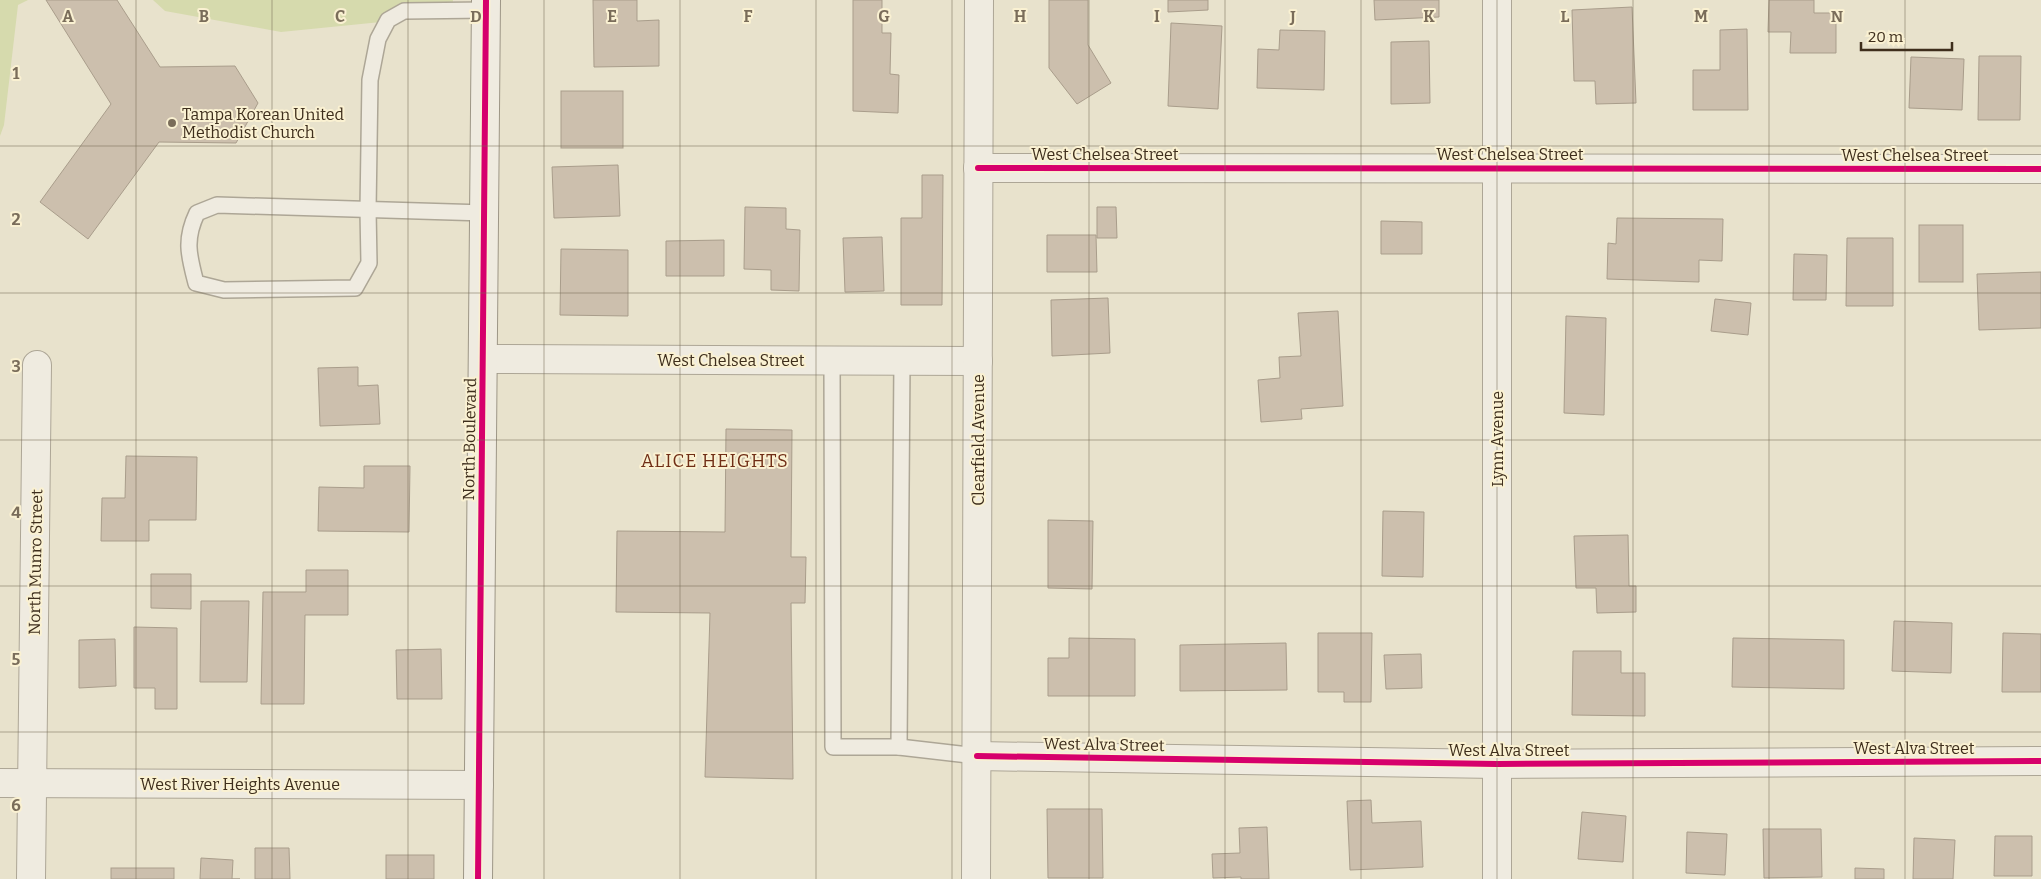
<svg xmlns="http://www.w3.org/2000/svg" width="2041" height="879" viewBox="0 0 2041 879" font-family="Bitter,serif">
<rect width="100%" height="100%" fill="#e8e2cc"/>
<g fill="#d6daad">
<polygon points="0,0 28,0 18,5 4,125 0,136"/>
<polygon points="153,0 453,0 451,15 281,32 165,11"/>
</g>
<g fill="#ccbfad" stroke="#a99d8b">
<polygon points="46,0 117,0 160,67 235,66 258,103 236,143 159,142 88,239 40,202 111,104"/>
<polygon points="593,0 637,0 637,21 659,20 659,66 594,67"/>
<polygon points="853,0 882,0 882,33 891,33 890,74 899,75 898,113 853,111"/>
<polygon points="1049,0 1088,0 1088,45 1111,83 1077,104 1049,68"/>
<polygon points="1168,0 1208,0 1208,10 1168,12"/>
<polygon points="1374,0 1439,0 1439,17 1375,20"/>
<polygon points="1769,0 1814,0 1814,13 1836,13 1836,53 1790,53 1791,32 1768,32"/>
<polygon points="1632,7 1636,103 1596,104 1595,81 1574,81 1572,10"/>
<polygon points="1171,23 1222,26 1218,109 1168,106"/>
<polygon points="1747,29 1748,110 1693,110 1693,70 1720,70 1720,30"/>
<polygon points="1280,30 1325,31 1324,90 1257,88 1258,49 1279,50"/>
<polygon points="1429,41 1430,103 1391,104 1391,42"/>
<polygon points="1979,56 2021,56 2020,120 1978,120"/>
<polygon points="1911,57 1964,59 1962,110 1909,108"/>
<rect x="561" y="91" width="62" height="57"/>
<polygon points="618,165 620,216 554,218 552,167"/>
<polygon points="922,175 943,175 942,305 901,305 901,218 922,218"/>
<polygon points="745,207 786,208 786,229 800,230 799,291 771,290 771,270 744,269"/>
<polygon points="1097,207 1116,207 1117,238 1097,238"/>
<polygon points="1617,218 1723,219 1722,261 1699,260 1699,282 1607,279 1608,243 1616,244"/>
<polygon points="1381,221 1422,222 1422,254 1381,254"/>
<rect x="1919" y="225" width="44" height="57"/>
<polygon points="1047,235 1096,235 1097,272 1047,272"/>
<polygon points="882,237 884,291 845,292 843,238"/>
<polygon points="1847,238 1893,238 1893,306 1846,306"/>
<polygon points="724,240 724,276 666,276 666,241"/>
<polygon points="561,249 628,250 628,316 560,315"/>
<polygon points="1794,254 1827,255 1826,300 1793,300"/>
<polygon points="2041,272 2041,328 1979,330 1977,274"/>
<polygon points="1108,298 1110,353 1052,356 1051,300"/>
<polygon points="1715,299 1751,303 1748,335 1711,331"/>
<polygon points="1338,311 1343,406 1301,409 1302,419 1261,422 1258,380 1280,378 1279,357 1301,356 1298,313"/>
<polygon points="1566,316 1606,318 1604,415 1564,413"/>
<polygon points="358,367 358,386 378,385 380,424 320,426 318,368"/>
<polygon points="726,429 792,430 791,557 806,557 805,603 791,603 793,779 705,777 710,613 616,612 617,531 725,532"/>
<polygon points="126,456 197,457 196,520 149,520 149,541 101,541 102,498 125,498"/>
<polygon points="364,466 410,466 409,532 318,531 319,487 364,488"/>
<polygon points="1383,511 1424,512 1423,577 1382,576"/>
<polygon points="1048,520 1093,521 1092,589 1048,588"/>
<polygon points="1628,535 1629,586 1636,586 1636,612 1597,613 1596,588 1576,588 1574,536"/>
<polygon points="306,570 348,570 348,615 305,615 304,704 261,704 263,592 306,592"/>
<polygon points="151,574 191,574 191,609 151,608"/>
<polygon points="201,601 249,601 247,682 200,682"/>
<polygon points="1894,621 1952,623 1951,673 1892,671"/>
<polygon points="134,627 177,628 177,709 155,709 155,688 134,688"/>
<polygon points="1318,633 1372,633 1371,702 1344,702 1344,692 1318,692"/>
<polygon points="2003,633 2041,634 2041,692 2002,692"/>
<polygon points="1069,638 1135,639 1135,696 1048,696 1048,658 1069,658"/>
<polygon points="1733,638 1844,640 1844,689 1732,687"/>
<polygon points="115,639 116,686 79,688 79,640"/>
<polygon points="1286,643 1287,690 1180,691 1180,645"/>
<polygon points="441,649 442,699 397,699 396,650"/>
<polygon points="1573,651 1621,651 1621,673 1645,673 1645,716 1572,715"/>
<polygon points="1421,654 1422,688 1386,689 1384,655"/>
<polygon points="1371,800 1372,823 1421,821 1423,867 1350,870 1347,801"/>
<polygon points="1047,809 1102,809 1103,878 1048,878"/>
<polygon points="1582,812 1626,816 1623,862 1578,859"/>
<polygon points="1267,827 1269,879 1241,879 1241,877 1213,878 1212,854 1240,853 1239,828"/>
<polygon points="1763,829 1821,829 1822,877 1764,878"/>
<polygon points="1687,832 1727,834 1725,875 1686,873"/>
<polygon points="1995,836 2032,836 2032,876 1994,876"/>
<polygon points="1914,838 1955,840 1953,879 1913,879"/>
<polygon points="255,848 289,848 290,879 255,879"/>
<rect x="386" y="855" width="48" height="24"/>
<polygon points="201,858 233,860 232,879 240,879 200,879"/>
<rect x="111" y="868" width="63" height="11"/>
<polygon points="1855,868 1884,869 1884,879 1855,879"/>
</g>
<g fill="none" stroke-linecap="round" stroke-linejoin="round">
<g stroke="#ada696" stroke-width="18">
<g id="lane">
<path d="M485 213 217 205 197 213C184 240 189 256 196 283L224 290 355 288 369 263 368 210 370 80 378 39 388 20 404 11 486 10"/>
<polyline points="832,361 833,747 899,747 902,361"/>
<polyline points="899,747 977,756"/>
</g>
</g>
<g stroke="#ada696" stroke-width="30">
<g id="street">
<polyline points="1497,0 1497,879"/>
<polyline points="978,168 2041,169"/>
<polyline points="484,359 978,361"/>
<polyline points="977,756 1497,764 2041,761"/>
<polyline points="0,783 479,785"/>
<polyline points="31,879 37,365"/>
<polyline points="976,879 979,0"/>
</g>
</g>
<g stroke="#9d9686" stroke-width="30">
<polyline id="secondary" points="478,879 486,0"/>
</g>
<use href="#lane" stroke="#efebe0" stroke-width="15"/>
<use href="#street" stroke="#efebe0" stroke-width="28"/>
<use href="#secondary" stroke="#efebe0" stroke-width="28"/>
<g stroke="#faf1d2" stroke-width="9">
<g id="cycleway">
<polyline points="978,168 2041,169"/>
<polyline points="977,756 1497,764 2041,761"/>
<polyline points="478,879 486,0"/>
</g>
</g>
<use href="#cycleway" stroke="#d6006c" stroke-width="6"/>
</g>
<path fill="none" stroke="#7a6d5a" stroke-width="1" stroke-opacity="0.55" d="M136 0V879M272 0V879M408 0V879M544 0V879M680 0V879M816 0V879M952 0V879M1089 0V879M1225 0V879M1361 0V879M1497 0V879M1633 0V879M1769 0V879M1905 0V879M0 146H2041M0 293H2041M0 440H2041M0 586H2041M0 732H2041"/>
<circle fill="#7a6d5a" stroke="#faf1d2" stroke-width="2" cx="172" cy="123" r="5"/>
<g text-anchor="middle" stroke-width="4" stroke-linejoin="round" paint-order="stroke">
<g font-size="16" fill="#3e2e1c" stroke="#faf1d2" text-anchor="start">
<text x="182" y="120">Tampa Korean United<tspan x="182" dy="18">Methodist Church</tspan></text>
</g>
<g font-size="16" fill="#3e2e1c" stroke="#faf1d2">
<text x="1105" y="160">West Chelsea Street</text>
<text x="1510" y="160">West Chelsea Street</text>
<text x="1915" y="161">West Chelsea Street</text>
<text x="731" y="366">West Chelsea Street</text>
<text transform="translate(469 439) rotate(-89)" y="6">North Boulevard</text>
<text transform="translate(1497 439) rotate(-90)" y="6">Lynn Avenue</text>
<text transform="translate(978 440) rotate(-90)" y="6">Clearfield Avenue</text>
<text transform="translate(35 562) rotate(-89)" y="6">North Munro Street</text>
<text transform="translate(1104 744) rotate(1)" y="6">West Alva Street</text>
<text x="1914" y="754">West Alva Street</text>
<text x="1509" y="756">West Alva Street</text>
<text x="240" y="790">West River Heights Avenue</text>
</g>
<g font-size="18" letter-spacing="1" fill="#702e16" stroke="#faf1d2">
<text x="715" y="467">ALICE HEIGHTS</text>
</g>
</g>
<g font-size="16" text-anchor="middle" font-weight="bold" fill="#7a6d5a" stroke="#faf1d2" stroke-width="4" stroke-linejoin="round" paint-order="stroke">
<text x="68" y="22">A</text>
<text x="204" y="22">B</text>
<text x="340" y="22">C</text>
<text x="476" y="22">D</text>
<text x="612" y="22">E</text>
<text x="748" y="22">F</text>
<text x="884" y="22">G</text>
<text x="1020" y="22">H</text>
<text x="1157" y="22">I</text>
<text x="1293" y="22">J</text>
<text x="1429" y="22">K</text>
<text x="1565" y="22">L</text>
<text x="1701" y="22">M</text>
<text x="1837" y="22">N</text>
<text x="16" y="79">1</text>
<text x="16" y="225">2</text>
<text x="16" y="372">3</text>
<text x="16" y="518">4</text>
<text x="16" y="665">5</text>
<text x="16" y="811">6</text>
</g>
<path d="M1861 42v8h91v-8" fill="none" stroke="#3e2e1c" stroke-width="2.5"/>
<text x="1868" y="42" font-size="15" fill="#3e2e1c" stroke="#faf1d2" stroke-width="4" paint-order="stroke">20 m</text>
</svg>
